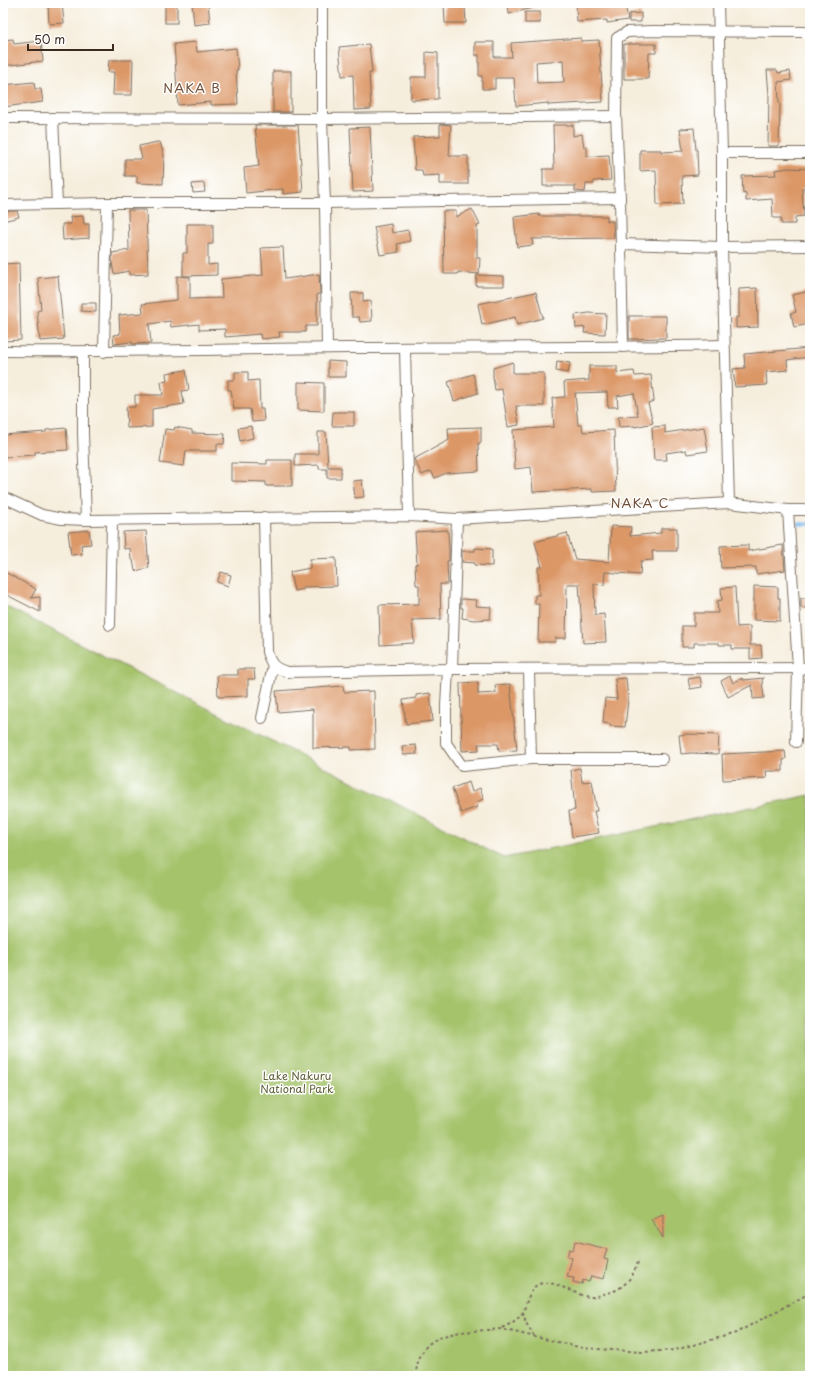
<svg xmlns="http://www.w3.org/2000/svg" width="813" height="1379" viewBox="0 0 813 1379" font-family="'Playpen Sans',sans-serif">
<rect width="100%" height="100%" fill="#fff"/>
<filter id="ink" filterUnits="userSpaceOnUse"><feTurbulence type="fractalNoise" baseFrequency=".025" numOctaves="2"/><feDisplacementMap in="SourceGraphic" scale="8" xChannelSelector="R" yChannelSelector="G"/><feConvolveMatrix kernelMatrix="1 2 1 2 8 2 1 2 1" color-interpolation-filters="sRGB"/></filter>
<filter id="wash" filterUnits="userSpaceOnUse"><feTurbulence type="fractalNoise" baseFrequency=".012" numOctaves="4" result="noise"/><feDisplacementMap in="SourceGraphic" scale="16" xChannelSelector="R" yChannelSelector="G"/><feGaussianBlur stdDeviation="0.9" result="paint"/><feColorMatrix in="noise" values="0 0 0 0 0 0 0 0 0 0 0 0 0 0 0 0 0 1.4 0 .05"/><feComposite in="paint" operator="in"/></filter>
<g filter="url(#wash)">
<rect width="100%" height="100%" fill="#f6eedd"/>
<polygon fill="#a4c36b" stroke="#707644" points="3,605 504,858 810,795 810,1376 3,1376"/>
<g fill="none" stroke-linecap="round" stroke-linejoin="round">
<polyline stroke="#73b6e9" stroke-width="3.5" points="798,524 810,524"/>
</g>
<g id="blocks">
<g fill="#dc9766" fill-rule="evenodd">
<polygon points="48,3 62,3 64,23 49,24"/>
<rect x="165" y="3" width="12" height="20"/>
<polygon points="192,3 208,3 210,23 194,25"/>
<polygon points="444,3 463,3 464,8 465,7 466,23 445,23"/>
<polygon points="508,3 539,3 540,6 509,14"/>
<polygon points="576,3 625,3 628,20 607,23 607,20 577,22"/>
<rect x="525" y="12" width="15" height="11"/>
<polygon points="641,13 641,22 629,22 629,14"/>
<path d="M581 38V41L599 40 603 102 548 105V103L516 106 514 78H495V89H482V76H479V55H475V42H494V57H512L511 43ZM563 60 564 82 537 83 536 62Z"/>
<polygon points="13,39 14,44 41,41 43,61 3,66 3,40"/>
<polygon points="196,42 197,52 236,48 238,70 236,70 238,104 211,105 211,102 178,105 174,44"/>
<polygon points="369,44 372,73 369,73 371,109 354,110 353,75 342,76 339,47"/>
<polygon points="624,44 656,44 656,53 649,53 648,79 624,79"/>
<polygon points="426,52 438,53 438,99 411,100 411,77 426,77"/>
<polygon points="109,60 133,60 132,95 113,95 114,72 108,72"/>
<polygon points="767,70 777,70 778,73 790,71 791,80 778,82 779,103 780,104 779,146 768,146 769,95"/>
<rect x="273" y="71" width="18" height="41"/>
<polygon points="34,82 35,89 41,89 43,102 3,107 3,85"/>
<polygon points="440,124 451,125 449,156 468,156 468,184 440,184 440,175 423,176 422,170 415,170 413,137 440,136"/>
<polygon points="255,125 298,125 303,192 283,194 283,189 246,193 244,168 259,166"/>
<polygon points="553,125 573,125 573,136 582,134 584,147 587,147 587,156 609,155 611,180 594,181 594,184 586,184 585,192 575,191 575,186 543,186 543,169 554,169"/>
<polygon points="370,127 373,191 353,192 350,128"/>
<polygon points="694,128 696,150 697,150 698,175 682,176 683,204 657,205 656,170 640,171 640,150 661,150 661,152 683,151 680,129"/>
<polygon points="157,142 160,142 164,156 163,184 137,183 137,176 125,176 125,159 142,159 139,146"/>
<polygon points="788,168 810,169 810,188 802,188 804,216 795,217 795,224 781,224 781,218 773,218 772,199 746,201 746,193 743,194 742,176 776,175 775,170"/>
<polygon points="204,183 205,192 193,193 192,184"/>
<polygon points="472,209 480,225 477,226 477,258 480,258 479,274 458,272 458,274 444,274 443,211 456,211 456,217"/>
<polygon points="128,210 146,210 148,274 129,275 129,271 114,274 112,263 112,253 129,250"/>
<polygon points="3,211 17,211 19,217 3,221"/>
<polygon points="539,214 539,216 607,216 607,221 613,221 614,238 532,239 533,245 517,247 514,217"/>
<polygon points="83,216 84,224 89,224 89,238 63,240 62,224 71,224 70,217"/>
<polygon points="187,224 213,224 213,244 208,244 208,265 217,264 217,275 183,276 183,253 187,253"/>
<polygon points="391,224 392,233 408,230 410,241 397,244 399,252 380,255 374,227"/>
<polygon points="283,247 285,279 319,274 320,294 317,294 317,326 306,326 305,332 279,332 280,337 261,339 260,334 225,337 225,329 199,330 199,324 171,327 170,321 149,324 151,343 132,344 132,342 114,344 113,335 120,334 119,315 143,313 142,304 177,300 177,276 190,277 190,299 222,298 221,279 263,275 261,248"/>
<polygon points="19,263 21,340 3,341 3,264"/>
<polygon points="477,275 504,276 504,286 476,286"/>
<polygon points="58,276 64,339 40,341 37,311 41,310 38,278"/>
<polygon points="757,288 758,327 736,328 736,317 739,317 739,289"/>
<polygon points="810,291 810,324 794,327 791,313 796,312 792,295"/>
<polygon points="536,292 543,318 517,325 515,317 482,325 478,304"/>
<polygon points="351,293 363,293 363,302 371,301 372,321 360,322 359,317 352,317"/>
<polygon points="81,303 96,303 96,312 81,311"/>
<polygon points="589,313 606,314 605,334 584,333 585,327 576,328 575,315"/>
<polygon points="629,316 666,316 666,338 629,339"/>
<polygon points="810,348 810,357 787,360 788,370 766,372 767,385 735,387 733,369 745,368 744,354"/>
<polygon points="328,361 346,362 346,377 328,377"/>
<polygon points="557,361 570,363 568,373 556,371"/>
<polygon points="513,362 513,373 544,373 544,406 516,406 519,425 508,427 502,389 495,390 493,377 493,368"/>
<polygon points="589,366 617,366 617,373 634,371 635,376 651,375 654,401 648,403 653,423 635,427 635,426 619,427 618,417 638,416 634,393 617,396 618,407 608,407 607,392 575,393 578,425 582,425 583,432 614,430 616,491 592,492 592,489 533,492 531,467 515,469 513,430 554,427 552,398 565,397 564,382 589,380"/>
<polygon points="186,370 189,390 182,391 184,404 152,409 152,427 127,428 126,407 135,407 135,395 163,395 161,382 167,381 166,373"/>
<polygon points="235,372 248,372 248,381 259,380 260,409 263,409 264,421 252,422 250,409 234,409 231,390 228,390 228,380 235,380"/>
<polygon points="473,374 478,393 454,401 448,382"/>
<polygon points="298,382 324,383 324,411 298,410"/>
<polygon points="333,412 354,412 354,426 332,426"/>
<polygon points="251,426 253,438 240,441 238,428"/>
<polygon points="665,426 665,433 704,427 708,451 687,454 686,450 666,453 667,460 654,460 652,427"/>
<polygon points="175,427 192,430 192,433 225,434 224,444 217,444 217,451 186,451 184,466 160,463 165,429 174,430"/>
<polygon points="481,427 481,443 478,443 479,471 446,473 435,478 431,471 422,475 414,459 449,440 448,428"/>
<polygon points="66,428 68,450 35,452 35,455 5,457 3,435 46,432 46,430"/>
<polygon points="318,432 326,432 328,467 341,467 341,478 327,478 327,469 319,469 319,465 295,466 295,454 318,454"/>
<polygon points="267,460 292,460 292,486 266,486 266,482 231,481 231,463 267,464"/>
<polygon points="362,480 364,497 355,498 353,481"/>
<polygon points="611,526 631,527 630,536 661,533 661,528 677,528 677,551 652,551 653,560 641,561 640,575 605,572 604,585 594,584 595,615 604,614 606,642 583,643 579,584 567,584 566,638 555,638 555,642 538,642 539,604 535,604 535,595 539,595 538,567 542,567 535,542 567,533 575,559 609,562"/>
<polygon points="89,530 91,544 81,545 82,554 71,555 68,532"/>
<polygon points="448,530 449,550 449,561 447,561 448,584 440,584 441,619 412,620 414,643 380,645 379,605 419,604 419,585 416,585 415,564 417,564 415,532"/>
<polygon points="146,531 149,568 135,571 133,560 131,560 130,548 124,549 123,532"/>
<polygon points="748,545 748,551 783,545 785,570 756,574 756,567 721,568 720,546"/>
<polygon points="475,548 492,549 492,566 474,565 475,563 462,562 462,551 475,551"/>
<polygon points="336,558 337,586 303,587 304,589 294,591 290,572 310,568 310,559"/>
<polygon points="3,571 36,589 31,598 40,597 40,612 3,593"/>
<polygon points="221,572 231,575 228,586 217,582"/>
<polygon points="754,586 778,587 778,598 780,598 780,621 754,620"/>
<polygon points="735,587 737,627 750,626 750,645 761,645 762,658 750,659 750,649 732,649 732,645 719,645 719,643 694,643 694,647 682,647 682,626 694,626 694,613 718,613 717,601 722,600 721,588"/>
<rect x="801" y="598" width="9" height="10"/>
<polygon points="461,599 477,600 476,606 491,607 490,619 474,620 462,618 463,608 461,608"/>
<polygon points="238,669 254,669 255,679 248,679 248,696 218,697 217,675 238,675"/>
<polygon points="730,676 733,683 742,678 743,680 764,678 762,680 764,698 753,699 752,685 728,697 721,681"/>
<polygon points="700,677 702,687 690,689 688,679"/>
<polygon points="626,678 628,700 625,727 610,726 610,724 603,723 605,698 617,699 615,679"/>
<polygon points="478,682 478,694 496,693 495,685 510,684 517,750 499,751 498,744 478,744 479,750 462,751 460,683"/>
<polygon points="343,686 344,692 374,691 375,749 351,750 351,747 313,748 313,709 278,712 276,691"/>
<polygon points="430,693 433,721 406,724 403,700 416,698 416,695"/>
<polygon points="688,734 719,735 718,754 691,753 681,754 679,735"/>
<polygon points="416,745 417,754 403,755 402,746"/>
<polygon points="785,751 786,759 783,760 783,771 766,771 767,778 723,780 722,754"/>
<polygon points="580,768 582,782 592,781 597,811 594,811 599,833 572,837 569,811 575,810 571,770"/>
<polygon points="469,782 472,792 480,788 484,799 476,802 477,807 461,813 452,788"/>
<polygon points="663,1214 663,1238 651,1219"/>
<polygon points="575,1241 607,1249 604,1259 608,1260 604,1279 591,1276 589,1282 583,1280 582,1284 573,1282 574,1278 567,1277 572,1258 567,1257 569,1249 573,1250"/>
</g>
</g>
</g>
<g filter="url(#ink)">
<use href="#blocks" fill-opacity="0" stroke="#7c6f61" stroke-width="1"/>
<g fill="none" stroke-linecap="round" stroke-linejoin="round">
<g stroke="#7c6f61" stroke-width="12">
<g id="street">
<polyline points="322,3 322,119 325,203 327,348"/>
<polyline points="718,3 722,153 722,247 729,503"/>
<polyline points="3,118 322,119 616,116"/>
<polyline points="53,118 57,204"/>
<polyline points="722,153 810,153"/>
<polyline points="3,205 107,203 325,203 620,198"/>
<polyline points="621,244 722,247 810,246"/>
<polyline points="623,347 620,198 616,116 617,38 627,32 652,31 810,32"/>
<polyline points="405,348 409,516"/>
<path d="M3 351C118 352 232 349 347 348 473 347 599 348 724 345"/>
<polyline points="83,352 83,433 86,520"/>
<polyline points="104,352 107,203"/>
<polyline points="3,497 42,515 62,519 86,520 409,516 457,519 729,503 788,510 798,668 796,742"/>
<polyline points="788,510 810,510"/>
<path d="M264 517 267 652C271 665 274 668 287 672L452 669 810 668"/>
<polyline points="110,625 112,521"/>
<polyline points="452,669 457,519"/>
<polyline points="529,669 531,759"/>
<polyline points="448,670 446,705 446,743 462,766 531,759 662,759"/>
<polyline points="262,718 273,665"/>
</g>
</g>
<g stroke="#7c6f61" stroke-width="2" stroke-dasharray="3 3" stroke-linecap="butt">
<polyline points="523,1312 526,1323 534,1336"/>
<path d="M502 1328C510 1324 518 1320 523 1312 527 1303 529 1290 537 1285 553 1276 576 1298 593 1297 599 1296 605 1293 611 1292 627 1287 634 1274 639 1259"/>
<polyline points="415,1376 419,1357 427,1345 439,1337 460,1332 501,1329 583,1348 643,1352 675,1350 736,1333 810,1293"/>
</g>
<use href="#street" stroke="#fff" stroke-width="10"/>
</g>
</g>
<g text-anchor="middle" stroke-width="3" stroke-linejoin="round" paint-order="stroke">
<g font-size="11" fill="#606039" stroke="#fff">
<text x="297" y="1080">Lake Nakuru<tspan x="297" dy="13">National Park</tspan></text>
</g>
<g font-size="13" letter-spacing="1" fill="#735037" stroke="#fff">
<text x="192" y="93">NAKA B</text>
<text x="640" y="508">NAKA C</text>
</g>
</g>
<rect width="813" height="1379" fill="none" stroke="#fff" stroke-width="16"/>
<path d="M28 44v6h85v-6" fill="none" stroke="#3b2a1e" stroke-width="2"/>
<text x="34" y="44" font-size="12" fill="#3b2a1e" stroke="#ffffff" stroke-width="3" paint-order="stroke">50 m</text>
</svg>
